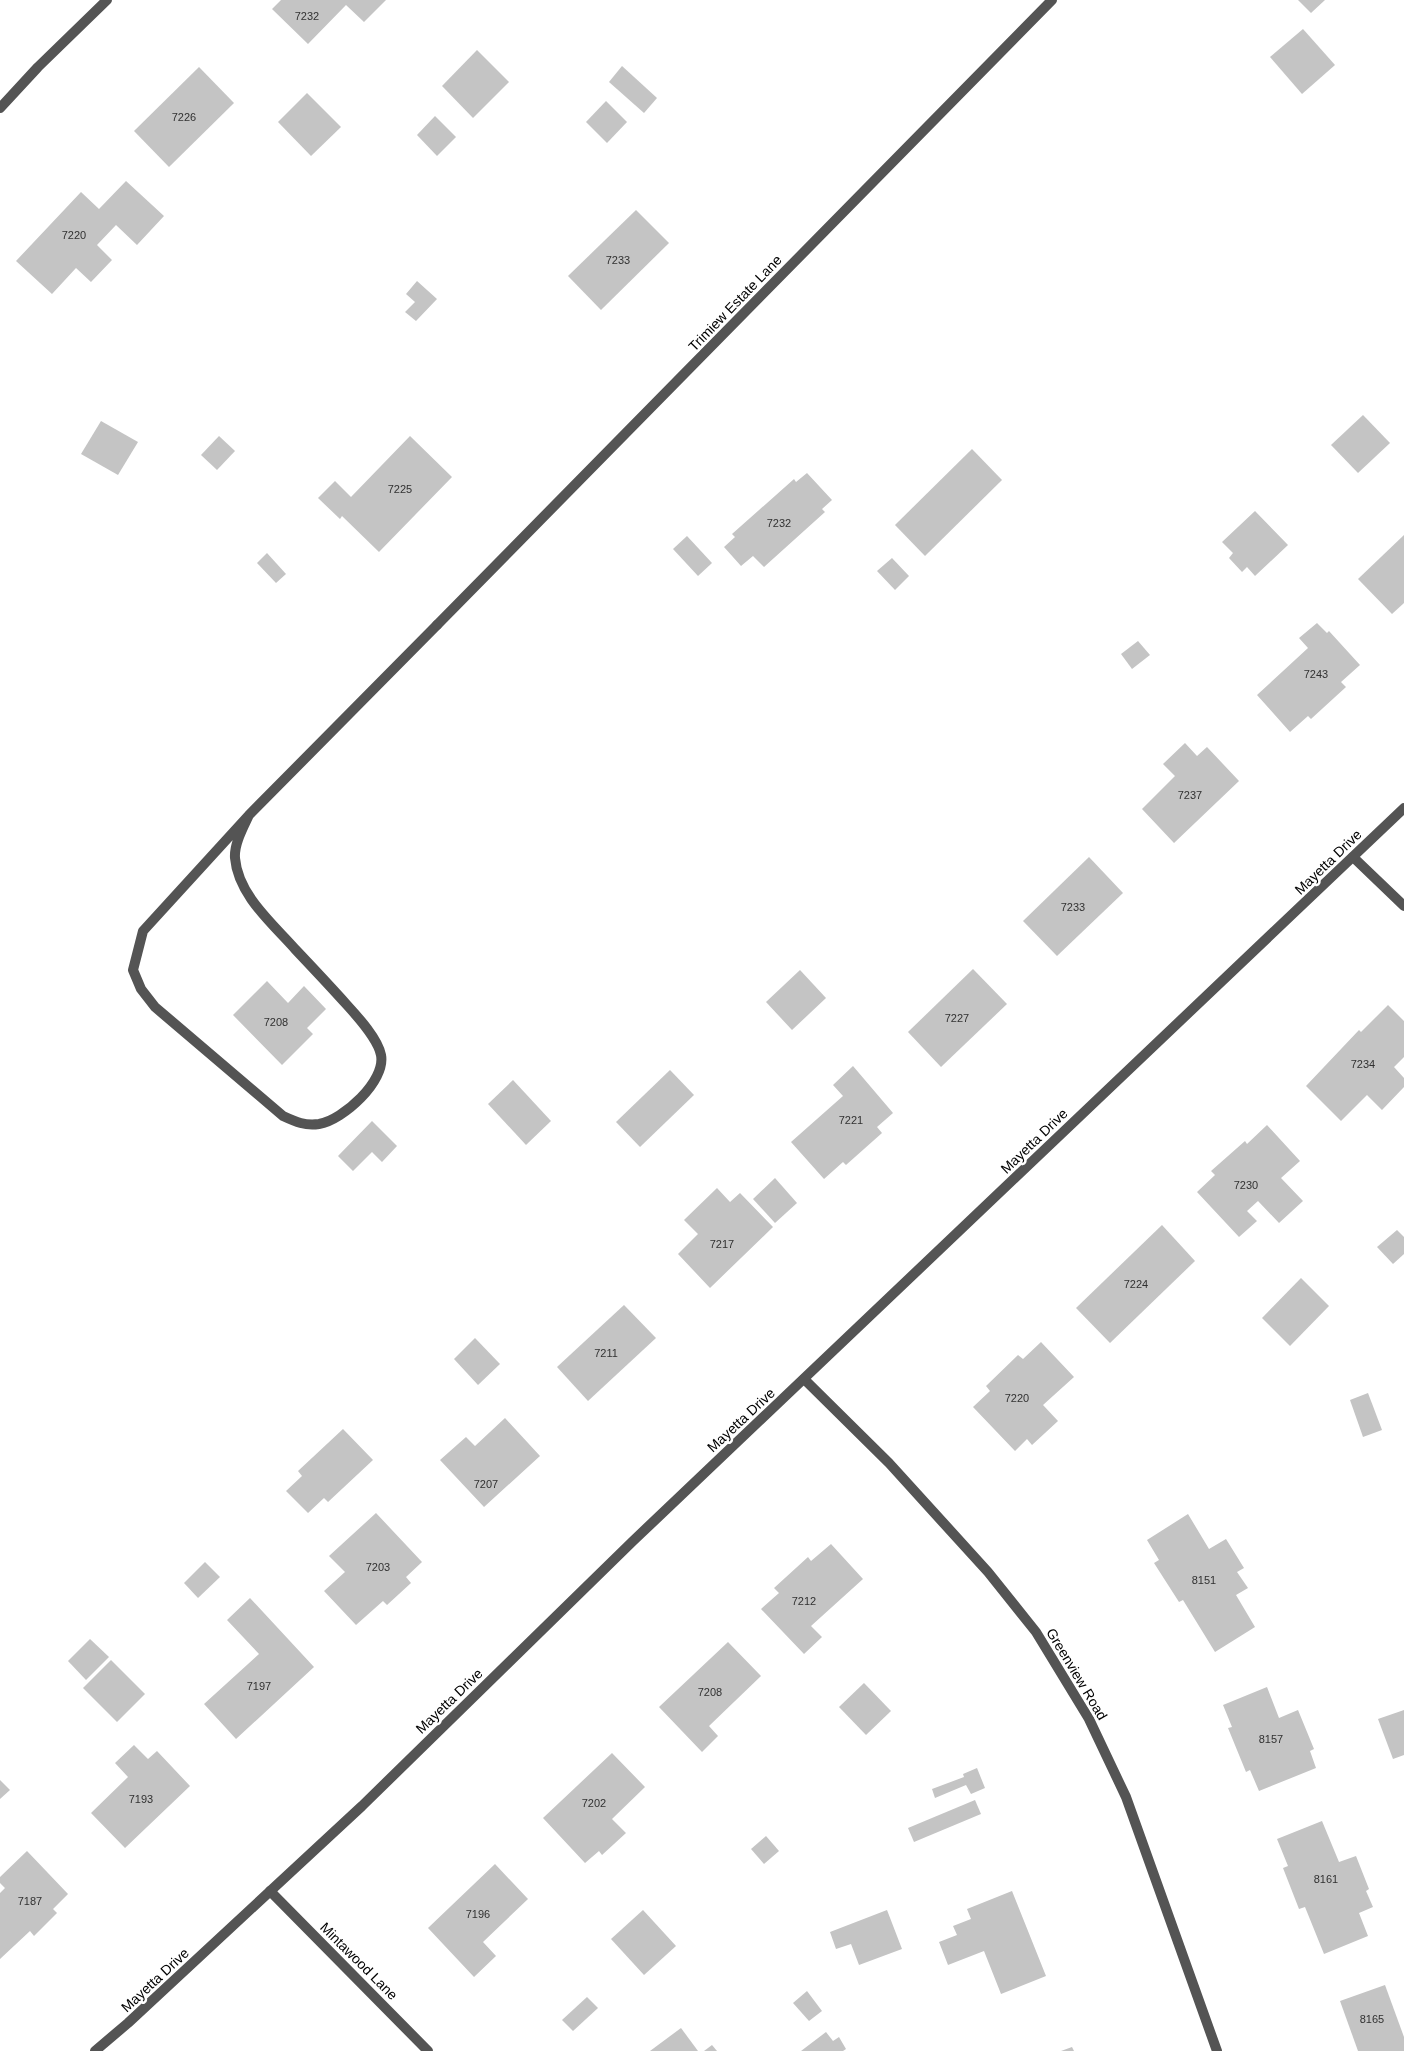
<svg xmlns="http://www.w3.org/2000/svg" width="1404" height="2051" viewBox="0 0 1404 2051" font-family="Arial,sans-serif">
<rect width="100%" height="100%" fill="#fff"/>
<g fill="#c4c4c4">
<polygon points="281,0 386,0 364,22 346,5 308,44 272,9"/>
<polygon points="1298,0 1325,0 1311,13"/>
<polygon points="1303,29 1335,65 1302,94 1270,57"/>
<polygon points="477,50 509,82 473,118 442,86"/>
<polygon points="622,66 657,98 644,113 609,82"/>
<polygon points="199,67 234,103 169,167 134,131"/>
<polygon points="307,93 341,127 311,156 278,122"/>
<polygon points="606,101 627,122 607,143 586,122"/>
<polygon points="435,116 456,137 437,156 417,135"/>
<polygon points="126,181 164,216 137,245 116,225 97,245 112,260 91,282 76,268 52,294 16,261 81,192 99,209"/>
<polygon points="636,210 669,243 601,310 568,276"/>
<polygon points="417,281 437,299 416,321 405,312 415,302 406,294"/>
<polygon points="1363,415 1390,443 1358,473 1331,445"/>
<polygon points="101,421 138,442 118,475 81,454"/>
<polygon points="219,436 235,451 217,470 201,455"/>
<polygon points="410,436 452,477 379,552 342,516 340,519 318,498 335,481 351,497"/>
<polygon points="972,449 1002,480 925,556 895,525"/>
<polygon points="807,473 832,500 822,509 825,512 764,567 753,556 741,566 724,547 735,537 732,534 794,479 796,482"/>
<polygon points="1255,511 1288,545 1255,576 1247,567 1242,572 1229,558 1233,553 1222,542"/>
<polygon points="1404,535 1404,603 1392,614 1358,579"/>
<polygon points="687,536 712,563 698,576 673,549"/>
<polygon points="267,553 286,574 276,583 257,563"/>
<polygon points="892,558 909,576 895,590 877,571"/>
<polygon points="1317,623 1327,633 1329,631 1360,665 1341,682 1346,687 1311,719 1308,716 1290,732 1257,695 1308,648 1299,638"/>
<polygon points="1138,641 1150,655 1132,669 1121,654"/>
<polygon points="1185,743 1197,756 1207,747 1239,781 1174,843 1142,809 1175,776 1163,764"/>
<polygon points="1089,857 1123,893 1057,956 1023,921"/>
<polygon points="973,969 1007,1004 941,1067 908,1032"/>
<polygon points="800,970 826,998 792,1030 766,1002"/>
<polygon points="267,981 288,1003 304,986 326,1009 307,1028 313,1034 282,1065 233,1015"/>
<polygon points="1388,1005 1404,1021 1404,1057 1394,1067 1404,1078 1404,1087 1382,1110 1367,1095 1341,1121 1306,1086 1359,1030 1361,1032"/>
<polygon points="853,1066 893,1113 877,1127 882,1133 846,1165 843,1162 824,1179 791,1142 843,1096 833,1085"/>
<polygon points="670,1070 694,1095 640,1147 616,1122"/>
<polygon points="513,1080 551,1121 526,1145 488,1104"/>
<polygon points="372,1121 397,1146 382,1162 372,1152 353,1171 338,1156"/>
<polygon points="1267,1125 1300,1161 1281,1178 1303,1201 1279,1223 1258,1201 1247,1211 1257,1221 1239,1237 1197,1192 1215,1175 1211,1171 1245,1141 1247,1144"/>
<polygon points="775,1178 797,1203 775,1223 753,1199"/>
<polygon points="717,1188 730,1202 740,1193 773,1227 710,1288 678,1254 698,1234 684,1220"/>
<polygon points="1162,1225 1195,1261 1110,1343 1076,1308"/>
<polygon points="1397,1230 1404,1237 1404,1254 1393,1264 1377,1247"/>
<polygon points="1301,1278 1329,1306 1290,1346 1262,1318"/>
<polygon points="624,1305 656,1338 588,1401 557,1367"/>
<polygon points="475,1338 500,1364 478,1385 454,1359"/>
<polygon points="1041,1342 1074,1377 1043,1405 1058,1421 1032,1445 1027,1439 1015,1451 973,1407 990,1391 986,1386 1018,1355 1023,1359"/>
<polygon points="1368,1393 1382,1430 1363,1437 1350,1400"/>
<polygon points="505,1418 540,1456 484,1507 440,1460 466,1437 475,1446"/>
<polygon points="343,1429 373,1460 328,1502 324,1498 308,1513 286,1491 302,1476 298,1471"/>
<polygon points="376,1513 422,1562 406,1577 411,1583 387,1605 383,1601 356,1625 324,1591 345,1572 329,1556"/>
<polygon points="1188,1514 1209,1549 1226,1539 1244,1568 1237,1572 1248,1588 1236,1595 1255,1627 1215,1652 1183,1600 1179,1602 1154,1563 1159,1560 1147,1540"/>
<polygon points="831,1544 863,1579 811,1626 822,1637 804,1654 761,1609 779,1593 774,1588 808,1557 811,1561"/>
<polygon points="205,1562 220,1577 198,1598 184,1583"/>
<polygon points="250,1598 314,1667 236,1739 204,1704 259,1654 227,1620"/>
<polygon points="90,1639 109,1657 86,1680 68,1661"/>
<polygon points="728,1642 761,1676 709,1726 718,1736 702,1752 659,1707"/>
<polygon points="111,1660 145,1694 117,1722 83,1688"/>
<polygon points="864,1683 891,1711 866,1735 839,1707"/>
<polygon points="1267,1687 1279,1718 1298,1710 1314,1749 1310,1751 1316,1768 1259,1791 1250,1770 1246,1772 1228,1728 1232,1727 1223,1705"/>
<polygon points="1404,1710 1404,1755 1393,1759 1378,1719"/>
<polygon points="134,1745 148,1759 157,1751 190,1786 125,1848 91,1813 128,1777 115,1763"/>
<polygon points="612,1753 645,1787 612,1819 626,1833 602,1855 599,1851 585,1863 543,1818"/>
<polygon points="977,1768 985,1788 971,1794 966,1785 935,1798 932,1789 964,1777 963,1774"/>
<polygon points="0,1780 10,1790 0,1799"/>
<polygon points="975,1800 981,1814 914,1842 908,1828"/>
<polygon points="1322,1821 1339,1862 1356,1856 1369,1889 1366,1891 1373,1907 1359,1913 1368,1936 1324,1954 1305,1907 1299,1909 1283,1868 1288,1866 1277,1839"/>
<polygon points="766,1836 779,1851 764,1864 751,1849"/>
<polygon points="27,1851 68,1894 53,1909 57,1913 34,1936 30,1931 0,1959 0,1893 5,1888 0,1883 0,1877"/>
<polygon points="495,1864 528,1899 483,1942 496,1956 474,1977 428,1928"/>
<polygon points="1012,1891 1046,1976 1001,1994 984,1951 948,1965 939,1942 957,1935 953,1926 971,1919 967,1909"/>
<polygon points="643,1910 676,1946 644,1975 611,1939"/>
<polygon points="887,1910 902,1949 859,1965 851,1944 836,1949 830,1932"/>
<polygon points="1385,1985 1404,2037 1404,2051 1358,2051 1340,2001"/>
<polygon points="807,1991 822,2011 809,2021 793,2003"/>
<polygon points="587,1997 598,2008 573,2031 562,2020"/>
<polygon points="681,2028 698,2051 650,2051"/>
<polygon points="826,2032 833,2041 839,2037 846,2049 843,2051 801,2051"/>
<polygon points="712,2045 717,2051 704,2051"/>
<polygon points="1072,2047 1074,2051 1061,2051"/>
</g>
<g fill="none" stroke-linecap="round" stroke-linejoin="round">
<path stroke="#545454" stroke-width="10" d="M249 815C243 828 234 844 235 858 238 895 273 924 295 949 313 968 330 986 347 1005 358 1017 378 1039 381 1055 386 1081 343 1120 319 1124 305 1126 296 1122 283 1116L155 1007 141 989 133 970 143 931 249 815 437 625"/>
<g stroke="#545454" stroke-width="10">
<polyline points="0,108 38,67 107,0"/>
<polyline points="437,625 1052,0"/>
<polyline points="1353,857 1404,906"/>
<polyline points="804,1379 889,1463 988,1572 1036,1632 1089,1719 1126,1797 1217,2051"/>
<polyline points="270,1891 428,2051"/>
<polyline points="95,2051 128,2023 362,1806 633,1541 1404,808"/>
</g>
</g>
<g text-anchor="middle" stroke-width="5" stroke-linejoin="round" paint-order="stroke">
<g font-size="11" fill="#313131">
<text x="307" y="20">7232</text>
<text x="184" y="121">7226</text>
<text x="74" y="239">7220</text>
<text x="618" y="264">7233</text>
<text x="400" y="493">7225</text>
<text x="779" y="527">7232</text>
<text x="1316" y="678">7243</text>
<text x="1190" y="799">7237</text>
<text x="1073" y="911">7233</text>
<text x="957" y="1022">7227</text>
<text x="276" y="1026">7208</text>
<text x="1363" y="1068">7234</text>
<text x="851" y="1124">7221</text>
<text x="1246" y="1189">7230</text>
<text x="722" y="1248">7217</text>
<text x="1136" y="1288">7224</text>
<text x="606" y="1357">7211</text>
<text x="1017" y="1402">7220</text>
<text x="486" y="1488">7207</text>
<text x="378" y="1571">7203</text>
<text x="1204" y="1584">8151</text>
<text x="804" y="1605">7212</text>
<text x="259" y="1690">7197</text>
<text x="710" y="1696">7208</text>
<text x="1271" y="1743">8157</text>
<text x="141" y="1803">7193</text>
<text x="594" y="1807">7202</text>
<text x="1326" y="1883">8161</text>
<text x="30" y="1905">7187</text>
<text x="478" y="1918">7196</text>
<text x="1372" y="2023">8165</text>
</g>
<g font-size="14" fill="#000" stroke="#fff">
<text transform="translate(735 303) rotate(-46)" y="5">Trimiew Estate Lane</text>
<text transform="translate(1328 862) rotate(-44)" y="5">Mayetta Drive</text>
<text transform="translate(1034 1141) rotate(-44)" y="5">Mayetta Drive</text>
<text transform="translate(741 1420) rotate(-43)" y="5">Mayetta Drive</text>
<text transform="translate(1077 1674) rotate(59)" y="5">Greenview Road</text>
<text transform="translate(449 1701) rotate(-44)" y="5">Mayetta Drive</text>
<text transform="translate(359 1961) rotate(45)" y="5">Mintawood Lane</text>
<text transform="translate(155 1980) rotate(-43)" y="5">Mayetta Drive</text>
</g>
</g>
</svg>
